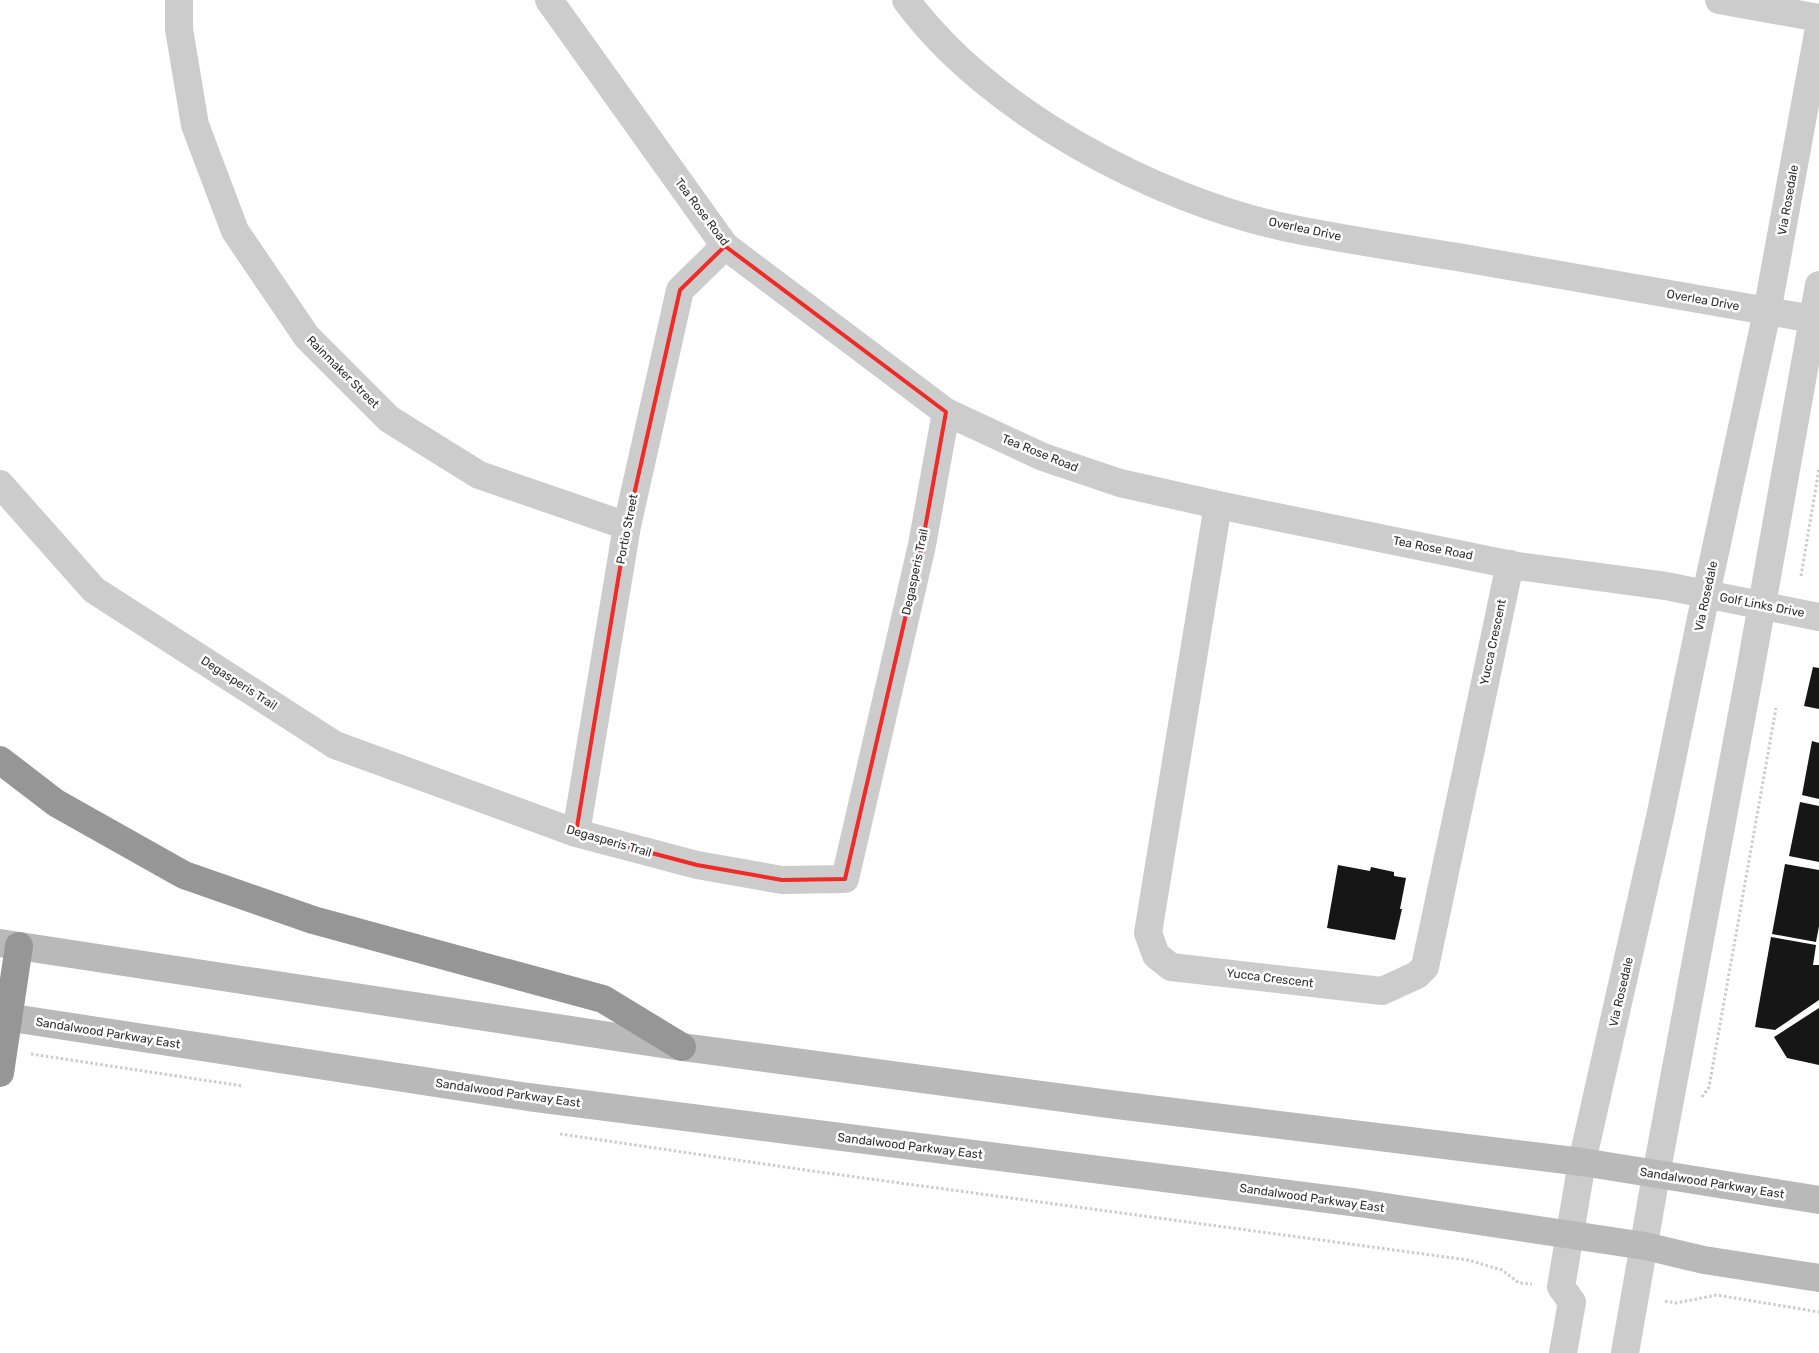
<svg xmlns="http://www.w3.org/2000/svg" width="1819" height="1353" font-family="Rubik,sans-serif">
  <rect width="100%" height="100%" fill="#fff"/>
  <!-- building -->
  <path fill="#161616" d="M1813 667 1819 668V709L1804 706Z
    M1812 741 1819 743V799L1802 795Z
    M1800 802 1819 806V862L1789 856Z
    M1785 864 1819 870V926L1816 942 1772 934Z
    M1338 865 1370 871 1371 867 1394 872V876L1406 878 1400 909H1402L1395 940 1327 928Z
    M1771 937 1816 945 1813 965H1819V1000L1775 1030 1755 1027Z
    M1819 1008V1065L1787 1058 1774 1037Z"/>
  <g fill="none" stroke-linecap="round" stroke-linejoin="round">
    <!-- path -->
    <path stroke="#ccc" stroke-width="3" stroke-dasharray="2.5 2.5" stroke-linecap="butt" d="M1801 576 1819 469
      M31 1054 243 1086
      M1702 1097 1709 1087 1776 708
      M560 1134 812 1171 1468 1260 1502 1270 1519 1283 1532 1284
      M1665 1301 1676 1303 1717 1295 1819 1312"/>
    <!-- minor -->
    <path stroke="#ccc" stroke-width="28" d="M179 0V29L195 125 235 231 307 337 389 419 479 475 627 526
      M549 0 725 246 946 412 1043 457 1120 483 1218 505 1517 566 1666 586 1819 617
      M906 0C987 111 1155 200 1288 228 1352 241 1416 250 1480 261 1593 281 1706 300 1819 320
      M1719 0 1819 18
      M0 484 94 590 335 745 576 833 697 865 782 880 845 879 922 545 946 412
      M1218 505 1148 933 1156 955 1171 967 1382 991 1417 975 1425 967 1510 564
      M576 833 627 526 680 290 725 246
      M1582 1162 1660 817 1706 594 1767 312 1819 28
      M1656 1175 1751 666 1819 285"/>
    <!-- tertiary -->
    <path stroke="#ccc" stroke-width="28" d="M1563 1353 1572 1302 1561 1287 1582 1162
      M1625 1353 1656 1175"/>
    <!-- secondary -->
    <path stroke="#b9b9b9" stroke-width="28" d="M0 943 682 1047 1109 1104 1582 1162 1819 1200
      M0 1016 528 1097 1359 1203 1645 1246 1704 1260 1819 1278"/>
    <!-- motorway -->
    <path stroke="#969696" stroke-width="28" d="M0 760 56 803 184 875 313 920 603 999 682 1047
      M0 1073 19 946"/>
  </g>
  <!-- marked area -->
  <path fill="none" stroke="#ef2a27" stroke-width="4" stroke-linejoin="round" d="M725 246 946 412 922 545 845 879 782 880 697 865 576 833 627 526 680 290Z"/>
  <g text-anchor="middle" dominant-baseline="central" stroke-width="5" stroke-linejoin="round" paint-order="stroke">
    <!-- street labels -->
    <g font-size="12" fill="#2f2f2f" stroke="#fff">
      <text transform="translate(1788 200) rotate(-80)">Via Rosedale</text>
      <text transform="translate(702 212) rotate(53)">Tea Rose Road</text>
      <text transform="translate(1305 229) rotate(12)">Overlea Drive</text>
      <text transform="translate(1703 300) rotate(10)">Overlea Drive</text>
      <text transform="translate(343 372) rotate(45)">Rainmaker Street</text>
      <text transform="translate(1040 453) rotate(22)">Tea Rose Road</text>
      <text transform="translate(627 529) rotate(-79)">Portio Street</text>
      <text transform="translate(1433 548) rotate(11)">Tea Rose Road</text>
      <text transform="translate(915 572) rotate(-78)">Degasperis Trail</text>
      <text transform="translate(1706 596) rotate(-78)">Via Rosedale</text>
      <text transform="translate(1762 605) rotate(11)">Golf Links Drive</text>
      <text transform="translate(1493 642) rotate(-78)">Yucca Crescent</text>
      <text transform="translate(239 683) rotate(33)">Degasperis Trail</text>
      <text transform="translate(609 841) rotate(16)">Degasperis Trail</text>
      <text transform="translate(1270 978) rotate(7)">Yucca Crescent</text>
      <text transform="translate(1621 992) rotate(-77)">Via Rosedale</text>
      <text transform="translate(108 1033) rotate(9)">Sandalwood Parkway East</text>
      <text transform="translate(508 1093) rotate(8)">Sandalwood Parkway East</text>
      <text transform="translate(910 1146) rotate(7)">Sandalwood Parkway East</text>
      <text transform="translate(1712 1183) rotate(9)">Sandalwood Parkway East</text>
      <text transform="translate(1312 1198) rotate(8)">Sandalwood Parkway East</text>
    </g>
  </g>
</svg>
